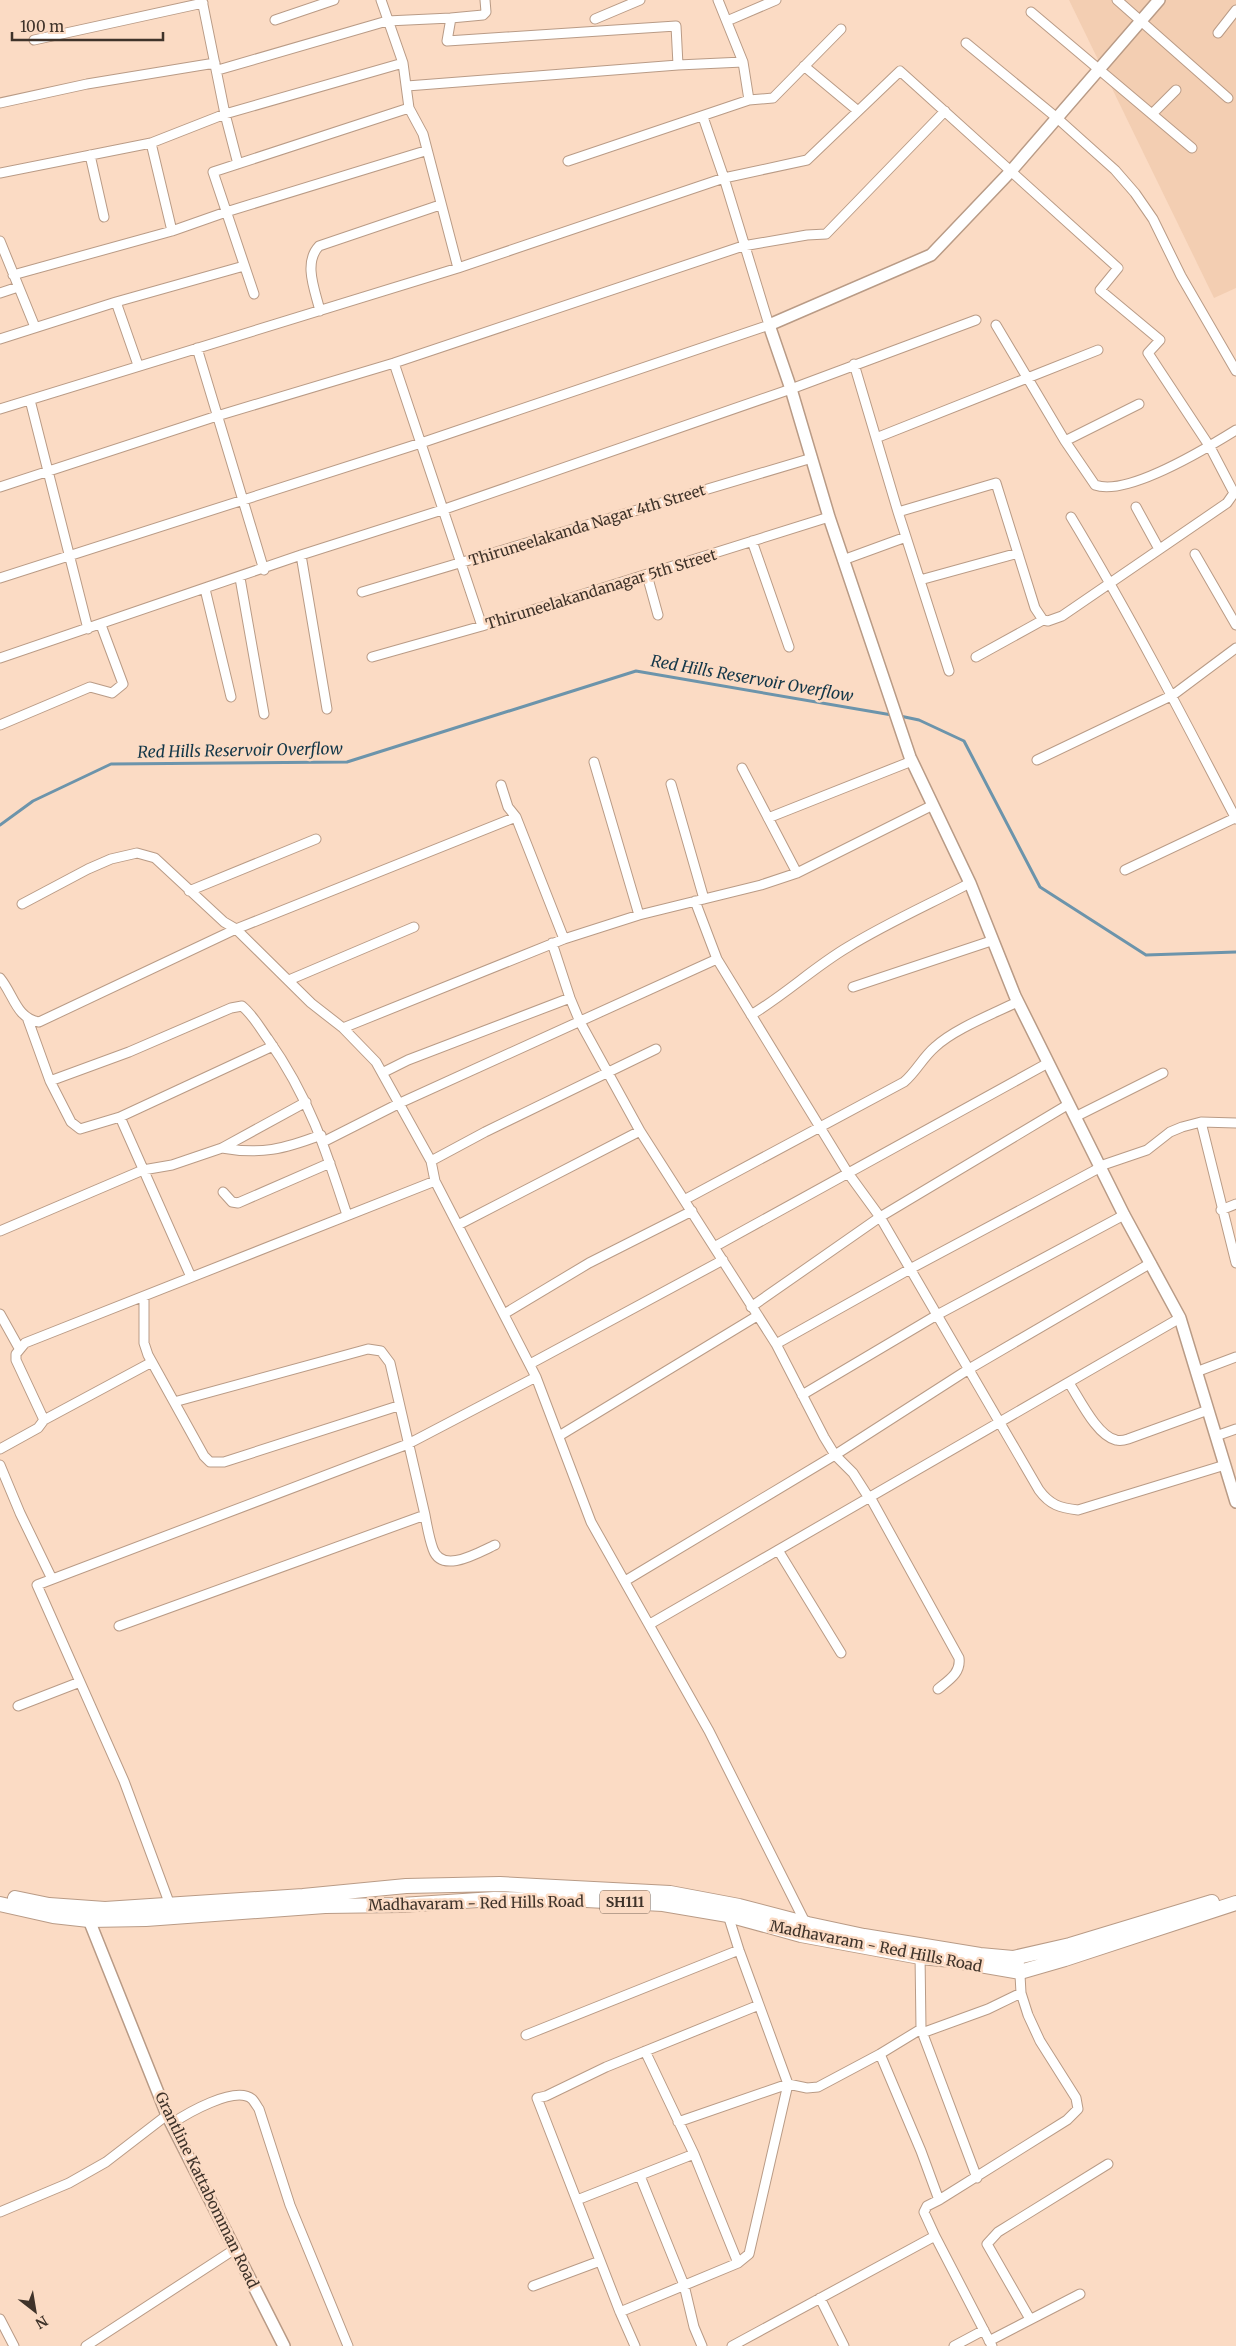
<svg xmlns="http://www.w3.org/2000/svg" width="1236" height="2346" font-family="Merriweather,serif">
  <rect width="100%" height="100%" fill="#fbdbc4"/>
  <!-- built -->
  <path fill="#f3ceb2" d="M1069 0H1236V288L1214 298Z"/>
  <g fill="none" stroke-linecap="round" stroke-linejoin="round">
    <!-- stream -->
    <path stroke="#6c94ab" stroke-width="3" d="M900 716 919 720 964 741 1040 887 1146 955 1236 952
      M0 825 33 801 111 764 347 762 636 671 892 715"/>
    <defs>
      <path id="minor" d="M202 0 225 114 238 164
        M381 0 403 63 409 108 423 134 458 268
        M718 0 743 62 749 100
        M1117 0 1228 98
        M1031 12 1192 148
        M451 18 483 15 486 12 485 0
        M595 19 640 0
        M275 20 334 0
        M727 21 776 0
        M1218 33 1236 10
        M34 40 203 3
        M966 43 1057 118 1115 170 1135 193 1153 219 1181 276 1236 371
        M804 66 858 111
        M218 70 387 21 451 18 447 41 676 26 678 65
        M407 86 678 65 743 62
        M0 103 87 84 215 63
        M1152 114 1176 90
        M703 117 724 178 807 160 900 71 1118 268 1100 290 1160 340 1148 353 1210 447 1234 493 1227 503 1062 616 1048 621 1043 620 1035 608 996 483 898 512
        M151 143 172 231
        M90 155 104 217
        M568 161 749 100 773 98 841 29
        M0 173 151 143 225 114 403 63
        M0 241 35 327
        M13 275 172 231 226 212 425 151
        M0 293 18 287
        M254 294 213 172 409 108
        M116 302 138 365
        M320 311C315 290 303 263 319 246L440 205
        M996 325 1065 441 1095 485C1127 497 1207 448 1236 430
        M0 339 116 302 244 266
        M197 348 264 570
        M394 363 482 626
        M854 364 898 512 949 671
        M30 400 88 629
        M0 409 458 268 724 178 769 325 421 443 0 578
        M876 438 1098 350
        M1065 441 1139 404
        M0 487 217 416 394 363 743 246 807 235 826 234 945 111
        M1136 507 1159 549
        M1071 517C1130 615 1183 717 1236 819
        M752 541 789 647
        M1195 554 1236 625
        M301 555 327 709
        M843 560 906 537
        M647 575 658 615
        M240 578 264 714
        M920 580 1018 553
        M205 589 231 697
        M362 592 812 458
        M372 657 482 626 829 517
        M976 657 1043 620
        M0 658 301 555 442 510 791 389 976 320
        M0 725 90 687 112 693 123 684 101 625
        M1037 760 1173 695 1236 648
        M594 762 639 915
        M742 768 797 873
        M671 784 704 899
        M501 785 508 807 516 817 564 939
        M768 818 912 761
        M1125 870 1235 818
        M189 891 316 839
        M695 901 717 959 848 1173 880 1217 1039 1490C1050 1505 1060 1508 1078 1510L1225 1465
        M22 904 88 869 111 859 137 853 155 858 224 922 236 929 311 1003 343 1028
        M552 943 570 998 580 1022 640 1131 776 1344 824 1437 835 1455 853 1473 869 1498
        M0 978C14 995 16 1018 39 1022L236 929 516 817
        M289 980 414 927
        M853 987 991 941
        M751 1015C785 995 814 967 848 947 887 923 930 904 970 883
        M28 1020 50 1081 129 1052 231 1008 242 1006C253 1015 260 1028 268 1039 309 1097 326 1150 347 1215
        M382 1073 408 1060 570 998
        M50 1081 71 1122 80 1129 120 1117 273 1046
        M120 1117 191 1277
        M1075 1117 1163 1073
        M1201 1122 1236 1263
        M323 1142 400 1103 717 959
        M222 1148C261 1155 284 1149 321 1135
        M431 1161 485 1132 656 1049
        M1100 1166 1147 1150 1170 1132 1182 1127 1201 1122 1236 1123
        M223 1192 232 1202 238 1203 330 1163
        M684 1200 904 1082C916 1072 923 1057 935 1047 954 1029 993 1014 1017 1002
        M1221 1210 1236 1204
        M458 1225 640 1131
        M0 1231 143 1170 172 1165 222 1148 306 1102
        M714 1247 1048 1063
        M144 1296V1343L148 1355 204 1456 210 1462H224L398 1406
        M751 1307 880 1217 1069 1104
        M0 1314 19 1348
        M504 1314 589 1263 692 1211
        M776 1344 910 1269 1101 1167
        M530 1364 723 1260
        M1196 1372 1236 1357
        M1069 1383C1079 1398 1097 1436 1116 1440 1120 1441 1125 1440 1128 1439L1208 1410
        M802 1395 937 1315 1124 1215
        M44 1420 152 1362
        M559 1436 757 1316
        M1216 1436 1236 1429
        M0 1449 38 1428 44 1420 16 1360V1354L25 1343 435 1181
        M0 1465 20 1513 52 1579
        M870 1497 959 1658C961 1673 949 1680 938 1689
        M425 1515C427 1526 429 1538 433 1549 442 1575 479 1552 495 1545
        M778 1550 841 1653
        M625 1581 835 1455 969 1369 1151 1263
        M650 1624 1180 1318
        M119 1626 425 1515 390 1363 381 1351 368 1349 174 1402
        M18 1706 80 1682
        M170 1905 124 1781 37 1585 408 1444 536 1377
        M807 1926 709 1731 591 1522 536 1377 435 1181 431 1161 376 1062 343 1028 564 939 639 915 761 885 797 873 933 805
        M921 2029 977 2178
        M922 2033 988 2009 1021 1993
        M526 2035 739 1950
        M645 2051 694 2154 738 2263
        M678 2122 788 2084 807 2088 818 2087 880 2054
        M171 2124C186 2114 235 2085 252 2099 254 2101 257 2106 259 2109L290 2205 348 2346
        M640 2176 684 2285 694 2327 702 2346
        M577 2200 694 2154
        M939 2200 1067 2120 1078 2109 1076 2098 1040 2041 1028 2015 1021 1993 1019 1957
        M0 2212 69 2183 106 2162 167 2115
        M935 2236 992 2346
        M533 2286 600 2261
        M820 2298 844 2346
        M620 2312 537 2098 546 2096 606 2067 759 2005
        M0 2319 14 2346
        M1030 2319 987 2244 998 2232 1108 2164
        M989 2341 1080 2294
        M86 2346 235 2249
        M635 2346 620 2312 738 2263 749 2254 788 2084 739 1950 728 1915
        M732 2346 935 2236 924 2212 927 2206 939 2200 921 2151 880 2054 921 2029 920 1954
        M954 2346 984 2330"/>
      <path id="tertiary" d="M1159 0 1011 171 931 255 769 325 791 389 829 517 910 757 970 883 1015 996 1124 1215 1180 1318 1236 1502
        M89 1920 167 2115 284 2346"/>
      <path id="primary" d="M15 1898 49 1905 105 1909 303 1896 406 1886 500 1884 670 1893 739 1906 808 1924 864 1936 980 1955 1013 1958 1070 1945 1212 1902
        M0 1904 53 1916 89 1920 146 1919 325 1906 401 1905 494 1899 586 1900 663 1904 728 1915 801 1935 920 1957 951 1960 1020 1972 1065 1959 1236 1903"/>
    </defs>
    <!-- minor casing -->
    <use href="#minor" stroke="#b99b86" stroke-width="11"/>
    <!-- tertiary casing -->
    <use href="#tertiary" stroke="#b99b86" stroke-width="14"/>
    <!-- primary casing -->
    <use href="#primary" stroke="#b99b86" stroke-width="16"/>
    <!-- minor -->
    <use href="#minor" stroke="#fff" stroke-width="9"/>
    <!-- tertiary -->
    <use href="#tertiary" stroke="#fff" stroke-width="11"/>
    <!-- primary -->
    <use href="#primary" stroke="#fff" stroke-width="14"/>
  </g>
  <g text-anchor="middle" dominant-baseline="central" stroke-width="5" stroke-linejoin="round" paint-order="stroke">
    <!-- shield labels -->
    <rect fill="#fbdbc4" stroke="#776558" stroke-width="1" x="600" y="1890.5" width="50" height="23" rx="4"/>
    <g font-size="14" font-weight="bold" fill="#3f332a">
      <text x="625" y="1902">SH111</text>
    </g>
    <!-- street labels -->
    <g font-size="15" fill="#3f332a" stroke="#fbdbc4">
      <text transform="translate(587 525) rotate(-17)">Thiruneelakanda Nagar 4th Street</text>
      <text transform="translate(601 589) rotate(-17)">Thiruneelakandanagar 5th Street</text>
      <text transform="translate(476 1903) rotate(-1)">Madhavaram - Red Hills Road</text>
      <text transform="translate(876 1946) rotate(11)">Madhavaram - Red Hills Road</text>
      <text transform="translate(207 2190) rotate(64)">Grantline Kattabomman Road</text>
    </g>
    <!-- water labels -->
    <g font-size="16" font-style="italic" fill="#123648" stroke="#fbdbc4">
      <text transform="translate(752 678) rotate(10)">Red Hills Reservoir Overflow</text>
      <text transform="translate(240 750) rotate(-1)">Red Hills Reservoir Overflow</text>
    </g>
  </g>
  <!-- north arrow -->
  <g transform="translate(35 2311) rotate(149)" stroke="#fbdbc4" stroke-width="4" paint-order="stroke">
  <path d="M0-4L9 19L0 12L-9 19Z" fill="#3f332a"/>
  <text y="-8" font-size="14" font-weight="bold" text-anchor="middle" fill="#3f332a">N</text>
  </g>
  <!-- scale -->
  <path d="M12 32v8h151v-8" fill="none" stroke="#3f332a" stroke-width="2.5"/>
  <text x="20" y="32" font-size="15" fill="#3f332a" stroke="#fbdbc4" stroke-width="4" paint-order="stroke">100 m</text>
</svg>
